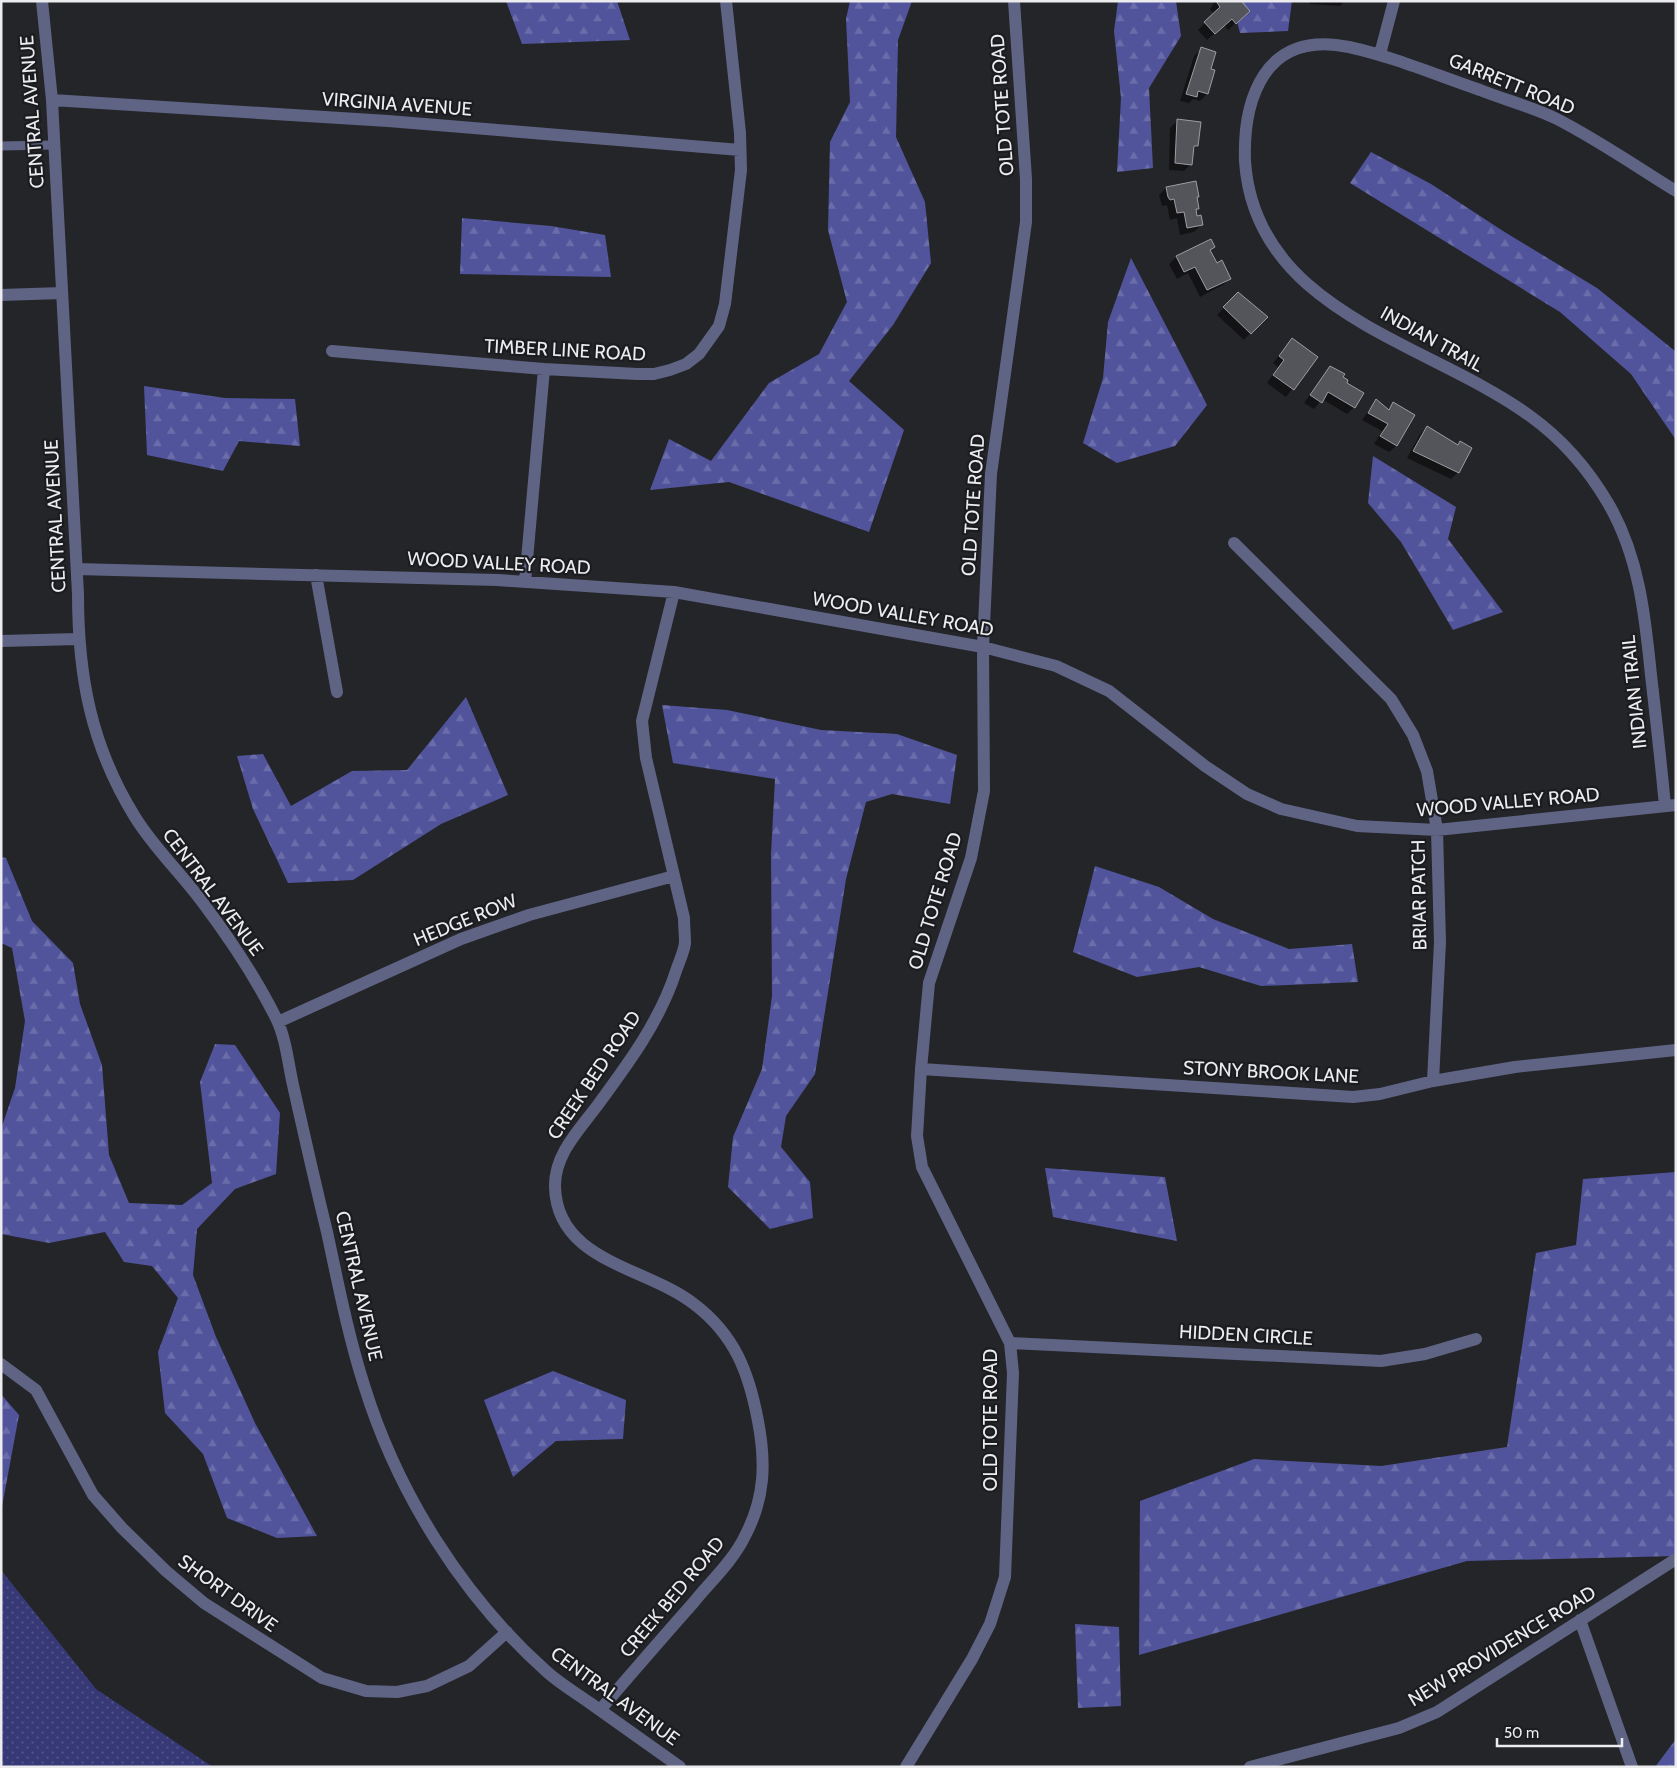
<svg xmlns="http://www.w3.org/2000/svg" width="1677" height="1768" font-family="Cabin,sans-serif">
  <defs>
    <pattern id="forest-firs" width="22" height="20" patternUnits="userSpaceOnUse" patternTransform="scale(1.25)"><rect width="22" height="20" fill="#51549b"/><path d="M5 1l3.5 6h-7zM16 11l3.5 6h-7z" fill="#6a6da9"/></pattern>
    <pattern id="park-dots" width="8" height="8" patternUnits="userSpaceOnUse" patternTransform="scale(1.25)"><rect width="8" height="8" fill="#373876"/><path d="M2 2h.1M6 6h.1" fill="none" stroke="#54558a" stroke-width="1.8" stroke-linecap="round"/></pattern>
  </defs>
  <rect width="100%" height="100%" fill="#242529"/>
  <!-- forest -->
  <path fill="url(#forest-firs)" d="M506 1H617L630 40 522 44Z
    M850 1H912L898 40 896 137 925 202 931 263 893 325 849 381 904 430 869 532 729 482 650 490 669 439 711 461 769 383 819 354 847 302 828 230 830 142 850 102 846 19Z
    M1118 1H1176L1181 36 1149 88 1153 168 1117 172 1121 98 1114 31Z
    M1232 1H1292L1288 31 1240 33Z
    M1371 152 1431 184 1503 231 1597 288 1675 351 1676 440 1631 374 1560 312 1350 183Z
    M462 218 551 226 605 235 611 277 460 274Z
    M1131 258 1207 405 1175 446 1117 463 1083 443 1103 378 1108 322Z
    M144 386 225 398 295 399 300 446 239 441 223 471 147 455Z
    M1373 456 1456 507 1448 539 1503 612 1453 630 1401 542 1368 503Z
    M466 697 508 795 441 824 353 880 288 883 253 809 237 756 263 754 291 806 352 771 407 770Z
    M662 705 727 710 821 730 897 734 957 755 950 804 892 794 866 802 846 879 815 1074 786 1116 781 1147 810 1182 813 1218 770 1229 728 1187 733 1137 762 1069 772 996 771 854 775 779 673 763Z
    M1 857 6 858 32 921 73 963 80 1004 102 1065 109 1155 129 1203 182 1205 212 1183 200 1082 215 1044 235 1045 280 1113 276 1174 235 1189 197 1229 193 1275 216 1337 255 1423 317 1536 277 1538 227 1518 203 1454 165 1413 158 1352 178 1298 152 1266 124 1262 105 1232 49 1243 1 1234V1129L15 1088 25 1021 12 948 1 943Z
    M1095 866 1159 887 1213 919 1289 949 1352 944 1358 982 1261 986 1199 967 1137 977 1073 952Z
    M1045 1168 1165 1177 1177 1241 1053 1217Z
    M1676 1172V1556L1467 1561 1139 1655 1140 1501 1254 1459 1381 1466 1507 1447 1536 1253 1576 1245 1583 1179Z
    M553 1371 626 1400 623 1439 556 1441 513 1477 484 1400Z
    M1 1394 19 1415 1 1512Z
    M1075 1624 1119 1627 1121 1706 1078 1708Z
    M1676 1739V1767H1655Z"/>
  <!-- park -->
  <path fill="url(#park-dots)" d="M1 1570 96 1689 213 1767H1Z"/>
  <!-- shadow -->
  <path fill="#0007" d="M1215 1H1239L1241 18 1228 30 1224 25 1207 40 1198 30 1214 14 1210 9Z
    M1310 1H1345L1340 6 1310 4Z
    M1201 49 1209 69 1214 71 1207 94 1200 101 1193 99 1189 103 1180 101 1194 56Z
    M1177 121 1197 146 1192 151 1191 164 1184 171 1169 170 1170 128Z
    M1195 182 1198 197 1196 199 1198 208 1195 211 1201 225 1194 232 1180 235 1177 218 1170 220 1167 205 1162 206 1159 195 1166 188Z
    M1210 240 1213 247 1209 251 1216 265 1230 278 1223 285 1200 297 1188 273 1177 279 1169 264 1176 257Z
    M1238 293 1266 317 1244 340 1217 315Z
    M1292 339 1316 357 1286 397 1267 383 1278 367 1273 363Z
    M1330 367 1345 383 1354 407 1347 414 1322 399 1314 409 1304 403Z
    M1376 401 1387 410 1393 404 1414 416 1396 446 1389 452 1374 444 1382 431 1362 420Z
    M1427 427 1457 445 1460 442 1458 472 1451 479 1407 458 1420 434Z"/>
  <!-- building -->
  <path fill="#54555a" stroke="#9c9da2" d="M1241 1 1250 11 1236 24 1232 19 1215 34 1204 22 1220 7 1216 1Z
    M1201 47 1216 52 1211 69 1215 70 1208 94 1198 91 1197 97 1186 94Z
    M1177 119 1201 122 1198 146H1194L1192 165 1175 163Z
    M1196 181 1199 197H1197L1199 209H1196L1197 216 1201 215 1203 225 1187 228 1184 212 1177 213 1174 199 1170 200 1168 197 1166 187Z
    M1211 239 1215 247 1210 250 1217 263 1222 260 1231 279 1207 290 1195 267 1184 272 1176 256Z
    M1238 292 1268 317 1251 334 1223 307Z
    M1292 338 1318 357 1294 390 1273 375 1284 360 1279 356Z
    M1330 366 1345 374 1343 377 1348 380 1347 383 1364 393 1355 408 1328 392 1322 403 1310 395Z
    M1376 399 1389 410 1393 402 1415 415 1397 446 1380 436 1388 424 1368 413Z
    M1427 426 1458 445 1460 441 1472 448 1459 473 1413 451Z"/>
  <g fill="none" stroke-linecap="round" stroke-linejoin="round">
    <!-- lane -->
    <path stroke="#606484" stroke-width="9" d="M1 146 54 145"/>
    <!-- street -->
    <path stroke="#606484" stroke-width="12" d="M42 1 52 100 78 594C78 676 91 746 135 817 154 848 181 873 203 903 230 939 256 978 276 1018 286 1038 288 1063 293 1085 304 1134 315 1183 327 1232 338 1283 348 1335 364 1385 397 1492 462 1596 546 1671 559 1683 576 1693 590 1703 620 1724 650 1746 680 1767
      M1380 54 1394 1
      M52 100 388 121 740 150
      M1 295 62 293
      M332 351 544 369 637 374H654L670 370 686 364 699 354 719 326 725 304 741 170 740 133 726 1
      M1234 543 1391 699 1413 735 1427 771 1437 830 1440 942 1433 1081
      M77 569 497 580 674 592 983 647 1056 666 1109 691 1205 766 1247 794 1281 809 1357 826 1437 830 1676 805
      M316 575 337 692
      M525 582 544 369
      M1 641 78 639
      M1665 806C1661 762 1656 719 1651 675 1645 615 1639 556 1608 503 1588 469 1562 439 1530 416 1429 342 1255 313 1245 161 1244 132 1247 101 1264 75 1284 45 1315 40 1349 47 1394 57 1436 75 1480 90 1505 100 1533 107 1557 119 1598 140 1637 167 1676 191
      M278 1022 461 939 529 915 674 876
      M921 1069 1353 1097 1380 1094 1433 1081 1515 1067 1676 1050
      M1010 1343 1381 1361 1425 1354 1476 1339
      M1 1364 36 1390 93 1495 122 1528 166 1571 204 1603 322 1678 366 1691 397 1692 427 1686 469 1666 507 1632
      M1580 1620 1632 1767
      M600 1710C631 1674 662 1638 694 1602 711 1581 733 1561 745 1536 765 1498 766 1463 758 1421 749 1373 735 1335 694 1304 647 1267 557 1262 555 1187 554 1155 579 1130 597 1106 628 1064 660 1021 676 971 679 962 684 952 685 943 685 935 684 926 684 918L646 758 642 721 674 592
      M906 1767 972 1659 990 1624 1005 1577 1013 1373 1010 1343 922 1167 917 1136 921 1069 929 983 971 858 984 791 983 647 991 474 1026 222V179L1014 1
      M1250 1767 1399 1728 1437 1712 1676 1559"/>
  </g>
  <g text-anchor="middle" dominant-baseline="central" stroke-width="4.5" stroke-linejoin="round" paint-order="stroke">
    <!-- street labels -->
    <g font-size="19" fill="#ececef" stroke="#1b1c20">
      <text transform="translate(1512 84) rotate(22)">GARRETT ROAD</text>
      <text transform="translate(397 104) rotate(4)">VIRGINIA AVENUE</text>
      <text transform="translate(1002 105) rotate(-94)">OLD TOTE ROAD</text>
      <text transform="translate(32 112) rotate(-94)">CENTRAL AVENUE</text>
      <text transform="translate(1432 339) rotate(29)">INDIAN TRAIL</text>
      <text transform="translate(565 350) rotate(3)">TIMBER LINE ROAD</text>
      <text transform="translate(973 505) rotate(-86)">OLD TOTE ROAD</text>
      <text transform="translate(55 516) rotate(-93)">CENTRAL AVENUE</text>
      <text transform="translate(499 563) rotate(3)">WOOD VALLEY ROAD</text>
      <text transform="translate(903 614) rotate(10)">WOOD VALLEY ROAD</text>
      <text transform="translate(1634 692) rotate(-96)">INDIAN TRAIL</text>
      <text transform="translate(1508 802) rotate(-5)">WOOD VALLEY ROAD</text>
      <text transform="translate(213 892) rotate(53)">CENTRAL AVENUE</text>
      <text transform="translate(1419 895) rotate(-91)">BRIAR PATCH</text>
      <text transform="translate(935 901) rotate(-73)">OLD TOTE ROAD</text>
      <text transform="translate(465 920) rotate(-22)">HEDGE ROW</text>
      <text transform="translate(1271 1072) rotate(3)">STONY BROOK LANE</text>
      <text transform="translate(594 1075) rotate(-56)">CREEK BED ROAD</text>
      <text transform="translate(359 1286) rotate(77)">CENTRAL AVENUE</text>
      <text transform="translate(1246 1335) rotate(3)">HIDDEN CIRCLE</text>
      <text transform="translate(990 1420) rotate(-90)">OLD TOTE ROAD</text>
      <text transform="translate(228 1593) rotate(36)">SHORT DRIVE</text>
      <text transform="translate(672 1597) rotate(-50)">CREEK BED ROAD</text>
      <text transform="translate(1502 1646) rotate(-31)">NEW PROVIDENCE ROAD</text>
      <text transform="translate(615 1696) rotate(36)">CENTRAL AVENUE</text>
    </g>
  </g>
  <!-- border -->
  <rect width="1677" height="1768" fill="none" stroke="#ececef" stroke-width="5"/>
  <!-- scale -->
  <path d="M1497 1738v8h125v-8" fill="none" stroke="#ececef" stroke-width="2.5"/>
  <text x="1504" y="1738" font-size="15" fill="#ececef" stroke="#1b1c20" stroke-width="4" paint-order="stroke">50 m</text>
</svg>
